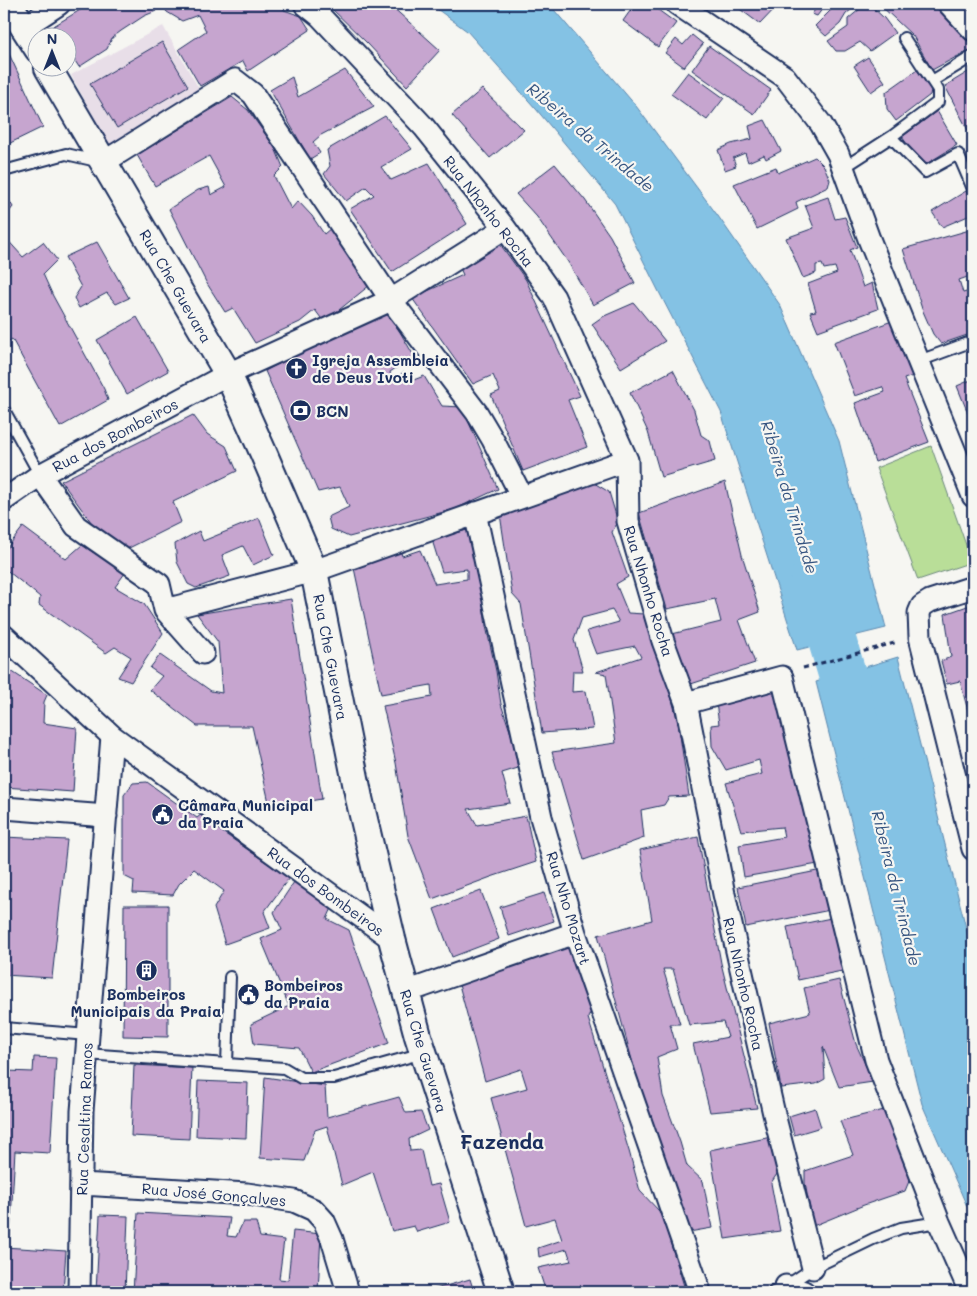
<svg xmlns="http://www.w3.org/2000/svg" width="977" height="1296" font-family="Mali,sans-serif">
  <rect width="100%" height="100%" fill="#f6f6f2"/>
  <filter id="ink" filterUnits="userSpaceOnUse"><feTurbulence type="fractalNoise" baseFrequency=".02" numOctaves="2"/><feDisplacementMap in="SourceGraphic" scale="10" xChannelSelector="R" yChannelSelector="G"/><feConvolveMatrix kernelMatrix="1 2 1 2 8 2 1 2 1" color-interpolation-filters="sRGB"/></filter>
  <g filter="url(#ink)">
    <!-- built -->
    <path fill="#e8dee8" d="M163 26 201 92 110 147 71 75Z"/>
    <!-- green -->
    <path fill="#b9de98" stroke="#6a867b" d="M931 446 972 562 918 580 876 468Z"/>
    <!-- water -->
    <path fill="#84c2e4" stroke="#5a87ae" d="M430 4H549L636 106 718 216 780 305 839 441 886 628 797 650 721 412 659 292 615 204 536 109 467 31Z
      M898 657 973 956V1220L922 1104 816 682Z"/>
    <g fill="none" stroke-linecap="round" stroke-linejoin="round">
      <!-- river -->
      <path stroke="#84c2e4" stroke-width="48" d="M814 579 845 684 858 736"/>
    </g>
    <!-- building -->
    <path fill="#c6a5cf" stroke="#1b2f5e" d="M90 4H151L156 11 144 16 121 31 112 38 107 49 79 67 68 50V38H59L52 27Z
      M161 4H280L284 10 301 16 310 30 248 71 243 61 200 86 179 49 206 31 198 15 182 21 167 12Z
      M327 4H389L440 50 407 86 368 44Z
      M635 4H650L676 23 658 47 623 21Z
      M733 4H779L760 24Z
      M819 4H826L817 16 812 14Z
      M828 4H858L846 14 840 24 826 36 815 26 832 9Z
      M866 4H869L884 18 895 33 870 51 860 42 845 51H836L828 41 848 27V19Z
      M879 4H935L940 9H946L973 41V48L932 70 913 36Z
      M692 35 703 44 684 67 665 53 676 39 683 45Z
      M162 42 188 86 117 128 90 84Z
      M4 43 43 127 4 146Z
      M709 46 771 90 754 114 692 70Z
      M868 57 885 82 871 92 854 66Z
      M973 69V140L945 86Z
      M345 70 374 107 321 135 313 142 320 153 310 159 270 90 292 77 298 97Z
      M917 70 931 90 930 95 896 121 887 109 886 92Z
      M688 72 724 98 707 120 671 94Z
      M482 89 524 130 490 158 452 115Z
      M232 97 248 110 275 148 283 167 274 176 291 209 298 201 312 216 324 234 332 227 370 285 324 322 315 310 300 322 255 343 233 308 225 312 206 282 169 209 198 190 209 187 211 195 226 187 209 156 155 186 137 155Z
      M937 111 957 145 923 166 902 137Z
      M385 116 412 149 381 167 391 180 429 163 467 224 392 272 350 209 374 195 366 187 346 201 324 174 330 166 327 150Z
      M765 120 781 151 766 159 764 155 748 162 745 153 733 158 736 166 725 170 718 150 731 144 752 139 749 126Z
      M815 157 824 166 830 180 828 187 796 202 798 209 757 229 734 184 776 167 778 173Z
      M555 164 585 200 610 236 635 283 593 305 568 262 537 217 516 194Z
      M966 191 973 210V214L942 227 932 212Z
      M4 192 13 207 4 218Z
      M828 197 835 219 845 217 857 247 850 250 863 287 872 283 878 309 818 331 810 312 816 311 808 284 837 273 835 267 824 269 822 264 816 265V273L803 278 786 238 814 228 805 205Z
      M973 229V275L959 280 963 293 973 290V333L941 344 933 334 922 309 903 249Z
      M4 236 23 257 43 242 57 260 43 274 53 296 104 389 108 400 60 427 12 339 4 344Z
      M97 242 129 298 116 304 107 293 79 308 74 298 81 287 65 257Z
      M500 244 526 280 580 396 568 400 587 447 523 471 491 395 500 391 493 375 473 384 412 298 463 275 460 268Z
      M634 303 665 341 621 368 592 324 602 317Z
      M386 308 414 356 390 372 392 380 404 372 411 381 424 376 442 406 462 407 498 489 455 509 349 537 331 529 328 517 349 507 340 487 318 492 265 371Z
      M137 317 168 371 127 394 97 340Z
      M892 321 913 376 904 379 929 442 875 462 855 403 885 392 882 387 855 396 834 342Z
      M673 370 694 410 701 435 710 441 715 461 661 477 648 432 630 393Z
      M973 379V423H972L957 386Z
      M193 415 207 434 226 446 237 471 173 502 181 522 127 549 97 530 61 481Z
      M725 482 742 555 760 612 739 620 755 663 691 684 672 634 721 622 715 599 667 609 639 513Z
      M594 483 609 492 618 522 612 532 628 577 616 584 628 613 644 614 668 685 678 722 689 796 669 797 664 805 641 810 644 838 584 860 552 752 616 743 606 674 596 672 641 657 635 646 596 654 587 631 619 622 612 610 582 618 574 640 583 671H573L572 692 586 691 593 729 542 733 521 604 512 594 500 514Z
      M259 518 274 555 253 565 243 546 222 555 230 576 196 588 188 584 177 562 175 544 199 531 203 541Z
      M23 527 66 559 82 545 125 573 115 587 144 604 163 633 131 682 118 677 131 657 115 647 106 653 39 605 40 597 4 568V552Z
      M467 530 477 563 486 626 496 671 501 704 512 737 518 768 502 773 510 803 468 809 477 825 526 816 536 862 491 877 432 899 408 836 396 763 383 706 432 697 431 685 381 694 354 568 400 549 402 556 420 550 435 584 467 579V569L442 572 432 540Z
      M291 599 322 799 270 807 252 726H197L150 690 162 676 150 668 160 655 211 691 222 693 218 642 197 614Z
      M973 604V726L969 715 960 681 947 684 941 661 951 657 945 614Z
      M8 669 47 695 44 702 43 723 77 728 73 792 4 787V682H5Z
      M775 689 818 864 744 877 739 845 784 837 782 827 741 831 726 783 762 774 759 760 726 770 712 746 711 725 719 724 716 703Z
      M147 782 197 818 203 813 215 819V827L289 878 264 912 270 928 225 944 214 908 224 891 194 869 179 884 173 895 133 893 134 881 124 876V795L133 783Z
      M4 837 67 840 52 978 4 975Z
      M698 837 721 963 757 1108 710 1112 693 1044 728 1037 723 1022 689 1025 673 969H663L680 1024H670L677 1049 657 1057 663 1096 680 1142 687 1166 703 1181 712 1228 689 1232 644 1104 598 935 652 920 640 850Z
      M822 870 830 910 746 927 738 887Z
      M294 882 333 906 327 919 349 930 389 1043 311 1072 299 1048 254 1044 251 1024 289 1006 261 939 282 930 274 912Z
      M481 891 499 939 452 957 434 909Z
      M544 893 554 921 509 936 500 907Z
      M124 905H168V1037L123 1036Z
      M831 918 842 971 798 980 787 927Z
      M569 941 592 1009 588 1018 629 1151 640 1191 661 1213 686 1292H546L538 1268 571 1261 567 1249 539 1257 538 1248 562 1240 555 1218 526 1226 491 1098 527 1088 521 1069 485 1081 458 981Z
      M839 980 856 1044 873 1082 839 1087 823 1047 825 1079 816 1084 781 1088 769 1023 810 1013 804 988Z
      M4 1042H9L7 1071 33 1072 34 1057 56 1058 50 1153 15 1151 10 1236H4Z
      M134 1065 192 1068 189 1139 131 1136Z
      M265 1077 325 1086 327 1117 399 1097 406 1113 421 1112 428 1130 409 1139 410 1151 421 1150 429 1186 439 1184 450 1222 417 1232 414 1226 392 1231 373 1172 342 1185 327 1126 315 1130 304 1161 260 1158Z
      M198 1081 248 1083 246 1138 196 1136Z
      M815 1108 821 1127 794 1135 789 1116Z
      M884 1110 912 1174 905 1191 864 1205 813 1226 805 1183V1171L853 1155 840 1121Z
      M771 1137 779 1171 771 1183 780 1231 725 1239 710 1150Z
      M138 1213 230 1218 227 1236 236 1237 243 1222H256L260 1237 284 1240 279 1279 288 1280 293 1231 321 1234 318 1292H133Z
      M100 1215 128 1216 125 1292H96Z
      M4 1247 66 1251 63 1292H4Z
      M470 1279 474 1292H425Z"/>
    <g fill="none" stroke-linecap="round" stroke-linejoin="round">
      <defs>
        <path id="service" d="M932 81 973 56
          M891 137 938 102V90L904 38
          M843 168 891 137 925 172 958 154 973 189
          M4 171 66 154 97 161
          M919 361 973 341
          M4 410 40 475
          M4 1028 88 1035
          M86 1054 227 1064 230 977
          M227 1064 284 1068 301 1078H334L423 1053
          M773 1292 786 1286 813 1268 873 1239 901 1228 939 1222"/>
        <path id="minor" d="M305 4 320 16 424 127 505 228 554 297 627 460 628 521 663 641 686 703 724 894 774 1114 813 1268
          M677 4 785 77 821 124 838 154 869 239 973 496
          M949 4 973 30
          M24 27 59 4
          M104 162 235 80 253 94 391 300 477 413 493 440 522 497
          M40 475 76 526 159 584 165 610 203 653
          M4 500 40 475 228 374 391 300 505 228
          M475 513 541 817 575 933 700 1292
          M973 587 930 601 922 606 919 613 920 637 973 849
          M165 610 314 571 627 460
          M4 636 112 736 392 939
          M686 703 782 677 876 1060 939 1222 970 1292
          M4 808 106 816
          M406 992 575 933
          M82 1184 247 1194 294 1201 314 1210 324 1221 332 1239 348 1292
          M786 1286 804 1292
          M79 1292 82 1111 112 736"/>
        <path id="tertiary" d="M9 4 38 49
          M48 68 228 374 263 452 314 571 359 798 392 939 418 1036 501 1292"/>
      </defs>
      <!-- service casing -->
      <use href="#service" stroke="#1b2f5e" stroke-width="14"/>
      <!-- minor casing -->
      <use href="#minor" stroke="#1b2f5e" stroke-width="25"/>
      <!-- tertiary casing -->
      <use href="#tertiary" stroke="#1b2f5e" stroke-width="30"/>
      <!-- path -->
      <path stroke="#1b2f5e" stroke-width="3" stroke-dasharray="5 4" stroke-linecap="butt" d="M803 668 898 642"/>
      <!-- service -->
      <use href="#service" stroke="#f6f6f2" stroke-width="10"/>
      <!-- minor -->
      <use href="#minor" stroke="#f6f6f2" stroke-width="21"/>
      <!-- tertiary -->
      <use href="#tertiary" stroke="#f6f6f2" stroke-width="26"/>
    </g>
  </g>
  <!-- icons -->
  <defs>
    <symbol id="church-disc" viewBox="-11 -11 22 22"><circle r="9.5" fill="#1b2f5e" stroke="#f6f6f2"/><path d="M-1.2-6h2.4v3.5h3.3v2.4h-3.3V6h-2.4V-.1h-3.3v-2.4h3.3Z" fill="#fff"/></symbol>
    <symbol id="bank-disc" viewBox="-11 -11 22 22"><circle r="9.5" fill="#1b2f5e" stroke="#f6f6f2"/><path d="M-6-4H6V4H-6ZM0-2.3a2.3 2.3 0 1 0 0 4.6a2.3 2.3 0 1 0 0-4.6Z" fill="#fff"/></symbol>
    <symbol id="civic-disc" viewBox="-11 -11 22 22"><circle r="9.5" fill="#1b2f5e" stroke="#f6f6f2"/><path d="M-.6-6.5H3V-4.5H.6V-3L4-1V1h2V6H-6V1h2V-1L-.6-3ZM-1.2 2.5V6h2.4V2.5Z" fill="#fff"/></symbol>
    <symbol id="building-disc" viewBox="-11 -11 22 22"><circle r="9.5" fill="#1b2f5e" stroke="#f6f6f2"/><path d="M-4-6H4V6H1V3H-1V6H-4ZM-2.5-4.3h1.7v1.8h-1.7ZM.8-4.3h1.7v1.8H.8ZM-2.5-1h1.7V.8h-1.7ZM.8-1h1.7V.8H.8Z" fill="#fff"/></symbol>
  </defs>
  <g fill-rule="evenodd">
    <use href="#church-disc" x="284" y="356" width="25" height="25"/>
    <use href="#bank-disc" x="288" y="398" width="25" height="25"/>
    <use href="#civic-disc" x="150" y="802" width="25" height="25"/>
    <use href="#building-disc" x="134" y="958" width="25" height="25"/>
    <use href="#civic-disc" x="236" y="982" width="25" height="25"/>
  </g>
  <g text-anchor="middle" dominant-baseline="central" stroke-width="4.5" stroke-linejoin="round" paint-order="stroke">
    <!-- street labels -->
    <g font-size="15" fill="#1b2f5e" stroke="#f6f6f2">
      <text transform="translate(489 211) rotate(52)">Rua Nhonho Rocha</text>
      <text transform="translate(176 286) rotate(60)">Rua Che Guevara</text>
      <text transform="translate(115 435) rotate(-28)">Rua dos Bombeiros</text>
      <text transform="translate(649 591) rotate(73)">Rua Nhonho Rocha</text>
      <text transform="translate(331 657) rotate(79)">Rua Che Guevara</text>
      <text transform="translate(326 891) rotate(36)">Rua dos Bombeiros</text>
      <text transform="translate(569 908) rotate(73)">Rua Nho Mozart</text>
      <text transform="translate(744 984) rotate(77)">Rua Nhonho Rocha</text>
      <text transform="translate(424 1051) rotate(73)">Rua Che Guevara</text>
      <text transform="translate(84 1119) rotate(-88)">Rua Cesaltina Ramos</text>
      <text transform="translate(214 1194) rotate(5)">Rua José Gonçalves</text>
    </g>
    <!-- poi labels -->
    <g font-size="15" font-weight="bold" fill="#1b2f5e" stroke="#f6f6f2" text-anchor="start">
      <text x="312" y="360">Igreja Assembleia<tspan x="312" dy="17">de Deus Ivoti</tspan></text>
      <text x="316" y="411">BCN</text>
      <text x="178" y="805">Câmara Municipal<tspan x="178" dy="17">da Praia</tspan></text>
      <text x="264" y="985">Bombeiros<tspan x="264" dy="17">da Praia</tspan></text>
      <text x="146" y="994" text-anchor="middle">Bombeiros<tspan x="146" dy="17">Municipais da Praia</tspan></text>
    </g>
    <!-- water labels -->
    <g font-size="16" font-style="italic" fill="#355480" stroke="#f6f6f2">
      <text transform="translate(591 137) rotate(40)">Ribeira da Trindade</text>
      <text transform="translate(790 497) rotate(73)">Ribeira da Trindade</text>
      <text transform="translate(897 888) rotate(76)">Ribeira da Trindade</text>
    </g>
    <!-- district labels -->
    <g font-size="20" font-weight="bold" fill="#1b2f5e" stroke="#f6f6f2">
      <text x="502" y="1141">Fazenda</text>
    </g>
  </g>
  <!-- margin -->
  <rect width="977" height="1296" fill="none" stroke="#f6f6f2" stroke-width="20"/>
  <rect x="10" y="10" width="957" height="1276" fill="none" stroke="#1b2f5e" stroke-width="2" filter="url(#ink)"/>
  <!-- north arrow -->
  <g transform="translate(52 52)"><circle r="24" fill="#f6f6f2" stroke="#9ea6b7"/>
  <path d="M0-4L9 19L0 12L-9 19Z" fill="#1b2f5e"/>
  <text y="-8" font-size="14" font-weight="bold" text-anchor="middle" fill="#1b2f5e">N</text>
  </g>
</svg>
